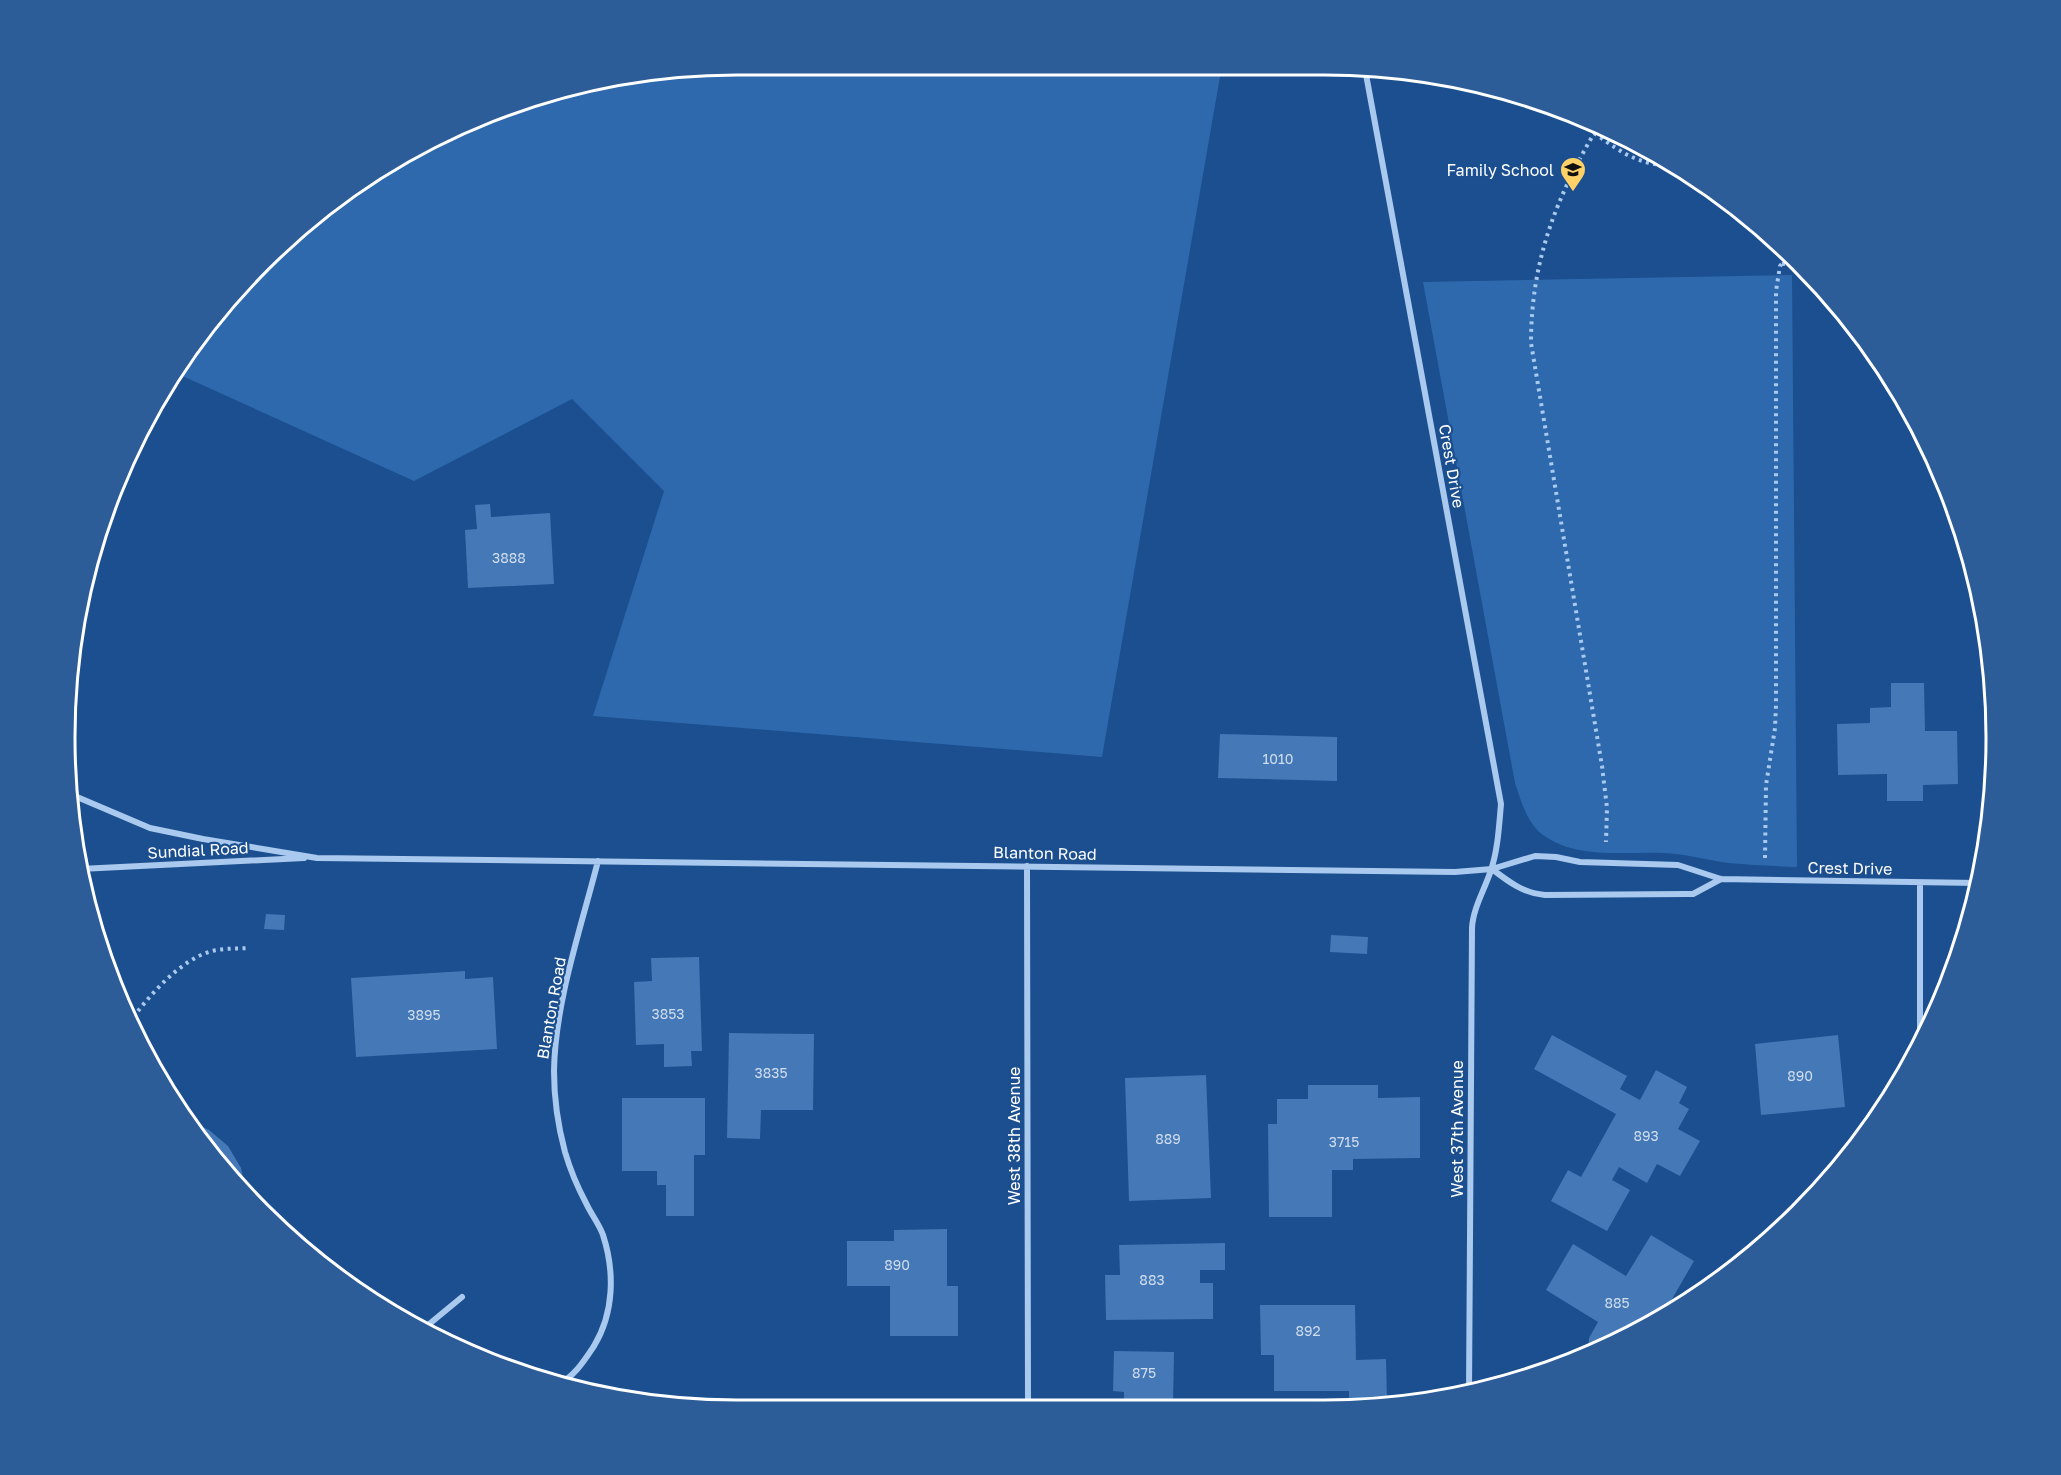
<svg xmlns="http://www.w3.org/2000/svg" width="2061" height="1475" font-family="'Golos Text',sans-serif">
  <rect width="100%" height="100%" fill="#1b4f8f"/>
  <!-- green -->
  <path fill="#2e69ad" d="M738 65H1222L1102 757 593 716 664 491 572 399 414 481 178 374 231 294 364 178 440 134 563 88Z
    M1792 275 1797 867C1774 866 1751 865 1728 863 1707 860 1685 854 1664 853 1625 851 1578 860 1543 835 1527 823 1521 801 1515 783L1423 282Z"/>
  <!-- building -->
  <path fill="#4478b7" d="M490 504 491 517 550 513 554 584 468 588 465 530 477 529 475 505Z
    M1891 683H1924L1925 731H1957L1958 784 1923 785V801H1887V774L1838 775 1837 724 1870 723V708L1891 707Z
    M1220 734 1337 737V781L1218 778Z
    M266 914 285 915 284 930 264 929Z
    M1331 935 1368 937 1367 954 1330 952Z
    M699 957 702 1051H691L692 1066 664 1067V1044L636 1045 634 982 652 981 651 958Z
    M465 971V979L493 977 497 1049 356 1057 351 978Z
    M729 1033 814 1034 813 1110H761L760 1139 727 1138Z
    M1552 1035 1627 1076 1620 1089 1640 1100 1656 1070 1687 1087 1679 1103 1689 1109 1678 1129 1700 1141 1680 1176 1657 1164 1647 1183 1619 1167 1612 1180 1630 1190 1607 1231 1551 1201 1568 1170 1581 1177 1616 1114 1534 1069Z
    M1838 1035 1845 1107 1761 1115 1755 1044Z
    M1206 1075 1211 1198 1129 1201 1125 1078Z
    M1308 1085H1378V1098L1420 1097V1158L1353 1159V1170H1332V1217H1269L1268 1124H1277V1099H1308Z
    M622 1098H705V1155H694V1216H666V1185H657V1171H622Z
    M192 1122 209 1130 228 1146 241 1168 247 1196 231 1181Z
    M947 1229V1286H958V1336H890V1286H847V1241H894V1230Z
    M1651 1235 1694 1261 1664 1313 1621 1341 1588 1353 1589 1338 1598 1322 1546 1290 1573 1244 1626 1276Z
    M1225 1243V1270H1200V1283H1213V1319L1106 1320 1105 1275H1120L1119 1245Z
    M1260 1305H1355L1356 1360 1386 1359 1387 1401H1349V1391H1274V1355H1261Z
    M1114 1351 1174 1352 1173 1406H1124V1392L1113 1391Z"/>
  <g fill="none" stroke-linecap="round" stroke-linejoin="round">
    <!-- path -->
    <path stroke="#a9c9ee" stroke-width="4" stroke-dasharray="3 4.5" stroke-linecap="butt" d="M1599 125C1557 195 1531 260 1531 343L1602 766 1607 808 1606 842
      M1594 133C1627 156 1635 163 1677 167
      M1782 264 1799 263
      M1765 858 1766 785 1775 728 1776 705V291L1780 266 1790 254
      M129 1023C148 997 179 960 212 951 224 948 236 949 249 948"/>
    <!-- street -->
    <path stroke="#a9c9ee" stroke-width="6" d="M1365 69 1501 804C1499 826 1498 849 1491 870 1485 889 1473 908 1472 928L1469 1393
      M70 794 150 828 203 839 317 858 1455 872 1492 869 1535 856 1556 857 1580 862 1678 865 1721 879 1978 883
      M1027 866 1028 1407
      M80 869 304 858
      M1492 869C1509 882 1523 893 1545 895L1686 894H1693L1721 879
      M1920 1047V883
      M422 1330 462 1297
      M557 1385C574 1377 584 1361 594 1346 614 1313 615 1272 603 1235 599 1224 591 1214 586 1203 578 1188 570 1169 565 1152 558 1126 554 1099 554 1071 555 1002 581 928 598 861"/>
  </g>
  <!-- icons -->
  <defs>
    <symbol id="school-pin" viewBox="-11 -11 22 30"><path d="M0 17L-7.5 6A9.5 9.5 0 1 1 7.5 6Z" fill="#ffd166" stroke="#1b4f8f"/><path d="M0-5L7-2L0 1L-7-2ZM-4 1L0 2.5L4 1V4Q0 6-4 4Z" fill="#111"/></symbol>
  </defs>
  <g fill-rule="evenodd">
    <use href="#school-pin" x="1558" y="155" width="30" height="40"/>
  </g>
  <g text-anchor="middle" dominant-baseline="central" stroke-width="4.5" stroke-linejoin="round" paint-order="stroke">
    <!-- number labels -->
    <g font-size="14" fill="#d0dded">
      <text x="509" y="557">3888</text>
      <text x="1278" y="758">1010</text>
      <text x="668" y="1013">3853</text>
      <text x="424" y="1014">3895</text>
      <text x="771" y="1072">3835</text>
      <text x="1800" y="1075">890</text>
      <text x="1646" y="1135">893</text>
      <text x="1168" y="1138">889</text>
      <text x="1344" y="1141">3715</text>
      <text x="897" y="1264">890</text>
      <text x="1152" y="1279">883</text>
      <text x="1617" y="1302">885</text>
      <text x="1308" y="1330">892</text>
      <text x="1144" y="1372">875</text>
    </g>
    <!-- poi labels -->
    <g font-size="16" fill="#fff" stroke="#1b4f8f" text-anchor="end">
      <text x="1554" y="170">Family School</text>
    </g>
    <!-- street labels -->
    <g font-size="16" fill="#fff" stroke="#1b4f8f">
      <text transform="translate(1452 466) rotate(80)">Crest Drive</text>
      <text transform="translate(198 850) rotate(-3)">Sundial Road</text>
      <text transform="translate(1045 853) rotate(1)">Blanton Road</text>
      <text transform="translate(1850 868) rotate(1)">Crest Drive</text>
      <text transform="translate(551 1008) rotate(-80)">Blanton Road</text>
      <text transform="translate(1457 1129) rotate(-90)">West 37th Avenue</text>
      <text transform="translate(1014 1136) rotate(-90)">West 38th Avenue</text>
    </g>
  </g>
  <!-- crop -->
  <path d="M0 0H2061V1475H0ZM737 75H1324A662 662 0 0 1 1986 737V738A662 662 0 0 1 1324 1400H737A662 662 0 0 1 75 738V737A662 662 0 0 1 737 75Z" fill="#2d5d98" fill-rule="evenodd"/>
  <path fill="none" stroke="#fff" stroke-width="3" d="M737 75H1324A662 662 0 0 1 1986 737V738A662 662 0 0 1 1324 1400H737A662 662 0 0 1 75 738V737A662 662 0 0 1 737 75Z"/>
</svg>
